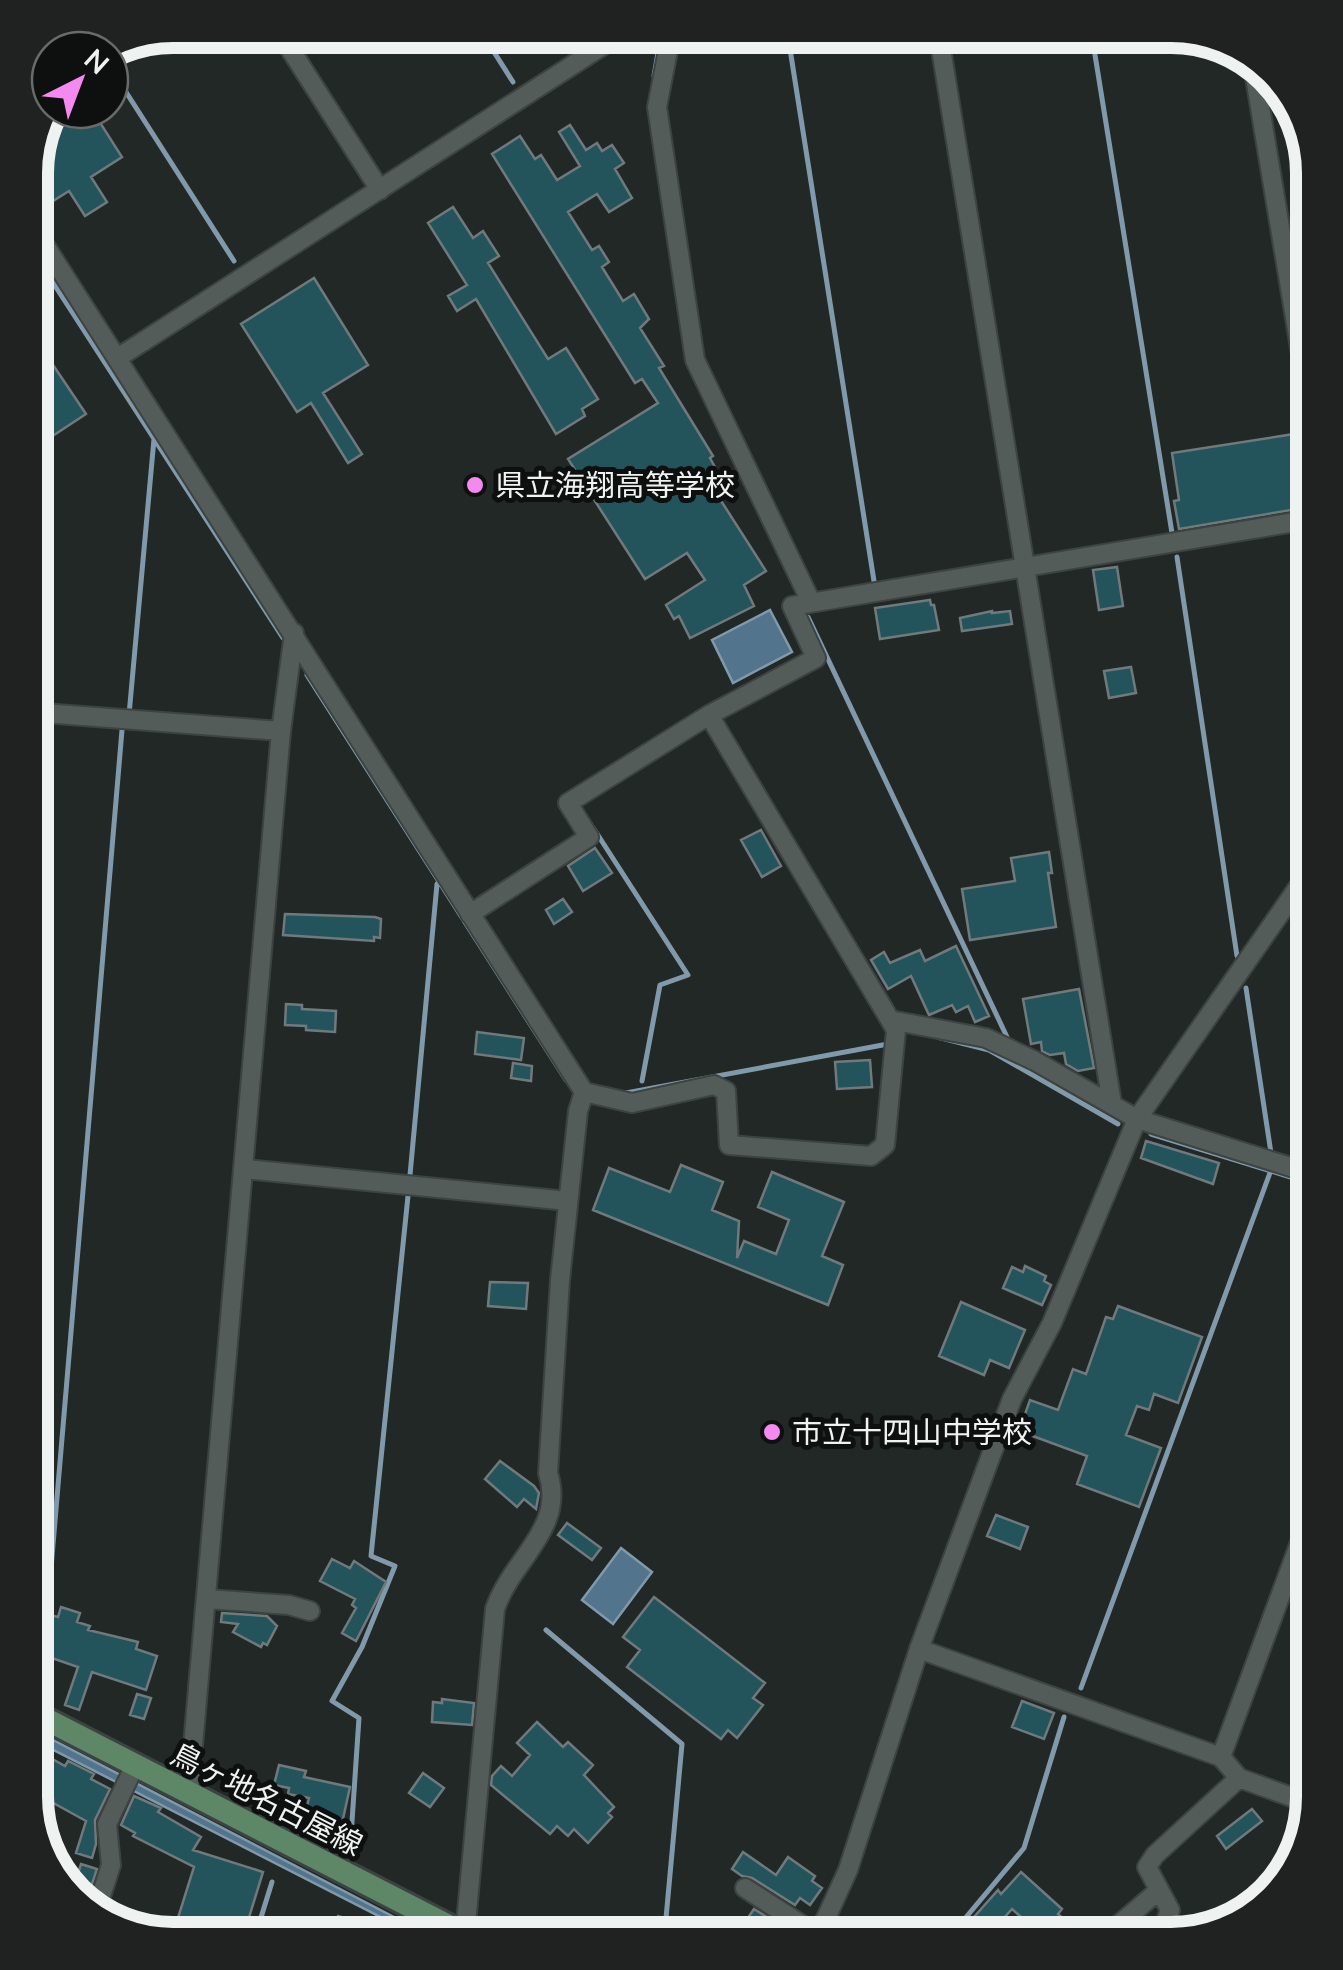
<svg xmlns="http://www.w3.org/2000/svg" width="1343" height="1970" font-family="Mulish,'Noto Sans JP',sans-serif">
  <rect width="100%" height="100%" fill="#212826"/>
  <!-- water -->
  <path fill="#52748c" stroke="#819aab" stroke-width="2.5" d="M1313 223V304L1304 305 1292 226Z
    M770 610 792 652 733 683 712 640Z
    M621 1548 652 1572 613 1624 582 1600Z
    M30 1728 417 1929 414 1934 30 1738Z"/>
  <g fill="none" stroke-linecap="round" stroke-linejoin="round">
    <!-- stream -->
    <path stroke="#819aab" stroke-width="5" d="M480 30 513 82
      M787 30 874 581
      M1091 30 1172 533
      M110 67 234 261
      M654 76 662 30
      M30 247 283 638
      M1177 557 1237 956
      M808 617 1007 1037
      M307 675 566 1080
      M129 715 154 439
      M594 829 688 975 660 985 642 1081
      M1246 988 1271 1153
      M937 1037 989 1050 1118 1124
      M626 1093 888 1044
      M1151 1134 1313 1184
      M410 1175 437 884
      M30 1601 48 1604 122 730
      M546 1630 682 1744 664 1940
      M1081 1688 1271 1170
      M350 1851 359 1718 332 1701 362 1647 395 1566 371 1556 408 1196
      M254 1940 272 1882
      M947 1940 1024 1848 1064 1717"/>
  </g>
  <!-- building -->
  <path fill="#23545c" stroke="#70797b" stroke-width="2.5" d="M56 110H92L122 157 91 177 107 202 85 216 69 191 42 208 30 189V162Z
    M570 125 586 150 597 143 602 151 612 145 624 163 615 169 632 198 609 212 597 194 568 212 592 250 599 246 609 262 602 267 623 301 634 294 649 319 640 328 664 366 659 368 713 456 710 458 716 469 714 471 726 490 718 496 766 571 744 585 754 606 690 638 679 616 674 619 666 605 705 580 687 553 645 579 568 459 658 403 642 379 635 383 492 154 520 136 535 159 541 155 557 180 580 166 559 132Z
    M453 207 473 238 483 231 499 256 488 263 548 359 566 348 598 399 582 409 585 416 556 434 476 299 457 311 448 296 467 285 428 223Z
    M314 278 368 365 323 393 362 454 348 463 311 403 297 412 241 324Z
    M45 353 86 414 51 437 30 406V363Z
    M1294 434 1302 481 1307 480 1309 498 1301 499 1303 508 1179 529 1174 501 1179 500 1172 453Z
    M1117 567 1123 606 1099 610 1093 570Z
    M930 600 931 605H934L939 630 880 639 875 608Z
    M992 611V613L1010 611 1012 624 962 631 960 618Z
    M1131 667 1136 693 1109 698 1104 671Z
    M761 830 781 866 762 877 741 840Z
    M595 848 612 873 583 891 568 866Z
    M1049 852 1052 873H1048L1056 927 970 940 962 889 1015 881 1011 858Z
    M563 899 572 912 554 924 546 910Z
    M285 914 375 917 381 919 380 938 374 937V941L283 935Z
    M956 946 989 1016 975 1022 968 1006 956 1012 952 1005 929 1015 911 976 888 989 871 960 884 952 890 963 920 950 925 961Z
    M1079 989 1094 1068 1078 1071 1066 1064 1064 1053 1050 1055 1042 1051 1041 1042 1031 1044 1023 999Z
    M286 1004 302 1005V1009L336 1011 335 1032 306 1030V1026L285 1025Z
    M477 1032 524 1038 521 1060 475 1054Z
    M870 1060 872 1087 837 1089 835 1062Z
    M513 1063 532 1066 531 1081 511 1078Z
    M1146 1141 1219 1163 1213 1184 1141 1158Z
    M681 1165 723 1182 712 1210 739 1221 737 1258 744 1241 776 1254 789 1220 758 1207 772 1172 844 1202 822 1256 843 1265 828 1305 593 1210 609 1168 670 1192Z
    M1025 1266 1046 1276 1044 1281 1051 1285 1042 1305 1003 1288 1012 1267 1023 1272Z
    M490 1282 528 1283 526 1309 488 1306Z
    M961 1302 1025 1330 1009 1368 990 1360 984 1375 939 1356Z
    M1118 1306 1202 1337 1178 1403 1154 1394 1149 1410 1137 1406 1126 1435 1161 1448 1139 1507 1077 1484 1087 1456 1019 1431 1030 1400 1058 1410 1073 1369 1086 1374 1106 1317 1113 1319Z
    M500 1461 534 1486 539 1493 536 1509 524 1499 517 1507 485 1479Z
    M996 1515 1028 1527 1020 1549 987 1536Z
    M567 1523 601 1548 592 1560 558 1535Z
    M332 1559 350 1568 354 1561 386 1582 356 1641 342 1633 356 1608 352 1605 355 1599 320 1581Z
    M654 1597 765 1683 753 1698 763 1705 737 1738 728 1730 721 1739 627 1667 640 1650 623 1637Z
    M61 1607 80 1613 77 1622 90 1626 88 1630 138 1642 136 1649 157 1656 146 1690 92 1672 79 1710 65 1705 78 1667 40 1654 43 1646 30 1641V1610L58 1617Z
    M222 1613 267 1616 277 1626 267 1645 263 1643 261 1647 233 1632 238 1624 221 1622Z
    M137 1694 151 1698 144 1719 130 1715Z
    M442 1699 474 1703 472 1725 432 1722 433 1702 442 1703Z
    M1022 1701 1054 1713 1044 1739 1012 1727Z
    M537 1722 563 1747 568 1742 593 1765 584 1775 614 1807 608 1813 612 1817 588 1843 574 1829 568 1836 557 1826 550 1834 491 1785 492 1776 501 1766 512 1776 530 1755 517 1743Z
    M47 1756 65 1766 68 1761 94 1774 91 1779 110 1789 95 1820 96 1844 92 1858 76 1853 86 1821 48 1800 51 1795 32 1785Z
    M279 1765 306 1771 304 1777 350 1787 341 1828H347V1844H338L336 1851 330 1848 329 1821 321 1819 323 1814 306 1810 309 1798 288 1794 289 1788 274 1785Z
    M423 1773 444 1788 430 1807 409 1793Z
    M134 1796 161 1808 158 1812 201 1837 193 1850 263 1872 242 1940H171L194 1867 133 1836 135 1833 121 1825Z
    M1252 1809 1262 1821 1226 1849 1217 1836Z
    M743 1852 776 1875 788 1857 815 1876 812 1881 822 1888 810 1905 800 1898 795 1905 752 1878 742 1876 732 1869Z
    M81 1864 97 1869 85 1905 72 1892Z
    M1021 1872 1062 1909 1058 1914 1086 1940H1047L1012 1909 984 1940 966 1926 998 1890 1001 1894Z
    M754 1909 784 1928 777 1940H764L743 1925Z
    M338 1916 371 1926 366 1940H330Z"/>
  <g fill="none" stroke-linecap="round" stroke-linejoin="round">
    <defs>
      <path id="minor" d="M278 30 380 190
        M672 30 657 107 695 360 811 602
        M938 30 1112 1104
        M1252 59 1313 426
        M30 222 584 1092 578 1111 560 1280 548 1473C566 1529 511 1560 495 1609L465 1934
        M119 357 627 30
        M30 712 281 731
        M470 914 589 837 568 803 709 715 816 658 792 606 1313 519
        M890 1020 986 1038 1035 1061 1137 1119 1313 1174
        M584 1092 632 1103 714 1085 726 1091 729 1145 871 1156 885 1145 896 1030 709 715
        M245 1169 568 1201
        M207 1599 289 1605 310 1611
        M919 1649 1221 1757 1239 1778 1311 1804
        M1221 1757 1313 1507
        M189 1792 281 731 294 633
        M745 1888 819 1936
        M95 1915 111 1865 107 1824 135 1765
        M421 1940 433 1917
        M816 1940 848 1870 919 1649 1012 1399 1052 1323 1137 1119 1313 866
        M1101 1940 1158 1891
        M1159 1940 1170 1910 1147 1867 1155 1855 1239 1778"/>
      <path id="major" d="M30 1711 476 1940"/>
    </defs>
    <!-- minor casing -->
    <use href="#minor" stroke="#3c4341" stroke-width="22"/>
    <!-- major casing -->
    <use href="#major" stroke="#3c4341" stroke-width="28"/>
    <!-- minor -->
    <use href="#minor" stroke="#535c59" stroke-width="18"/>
    <!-- major -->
    <use href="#major" stroke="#5e8768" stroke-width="22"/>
  </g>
  <!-- markers -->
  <g fill="#f489f0" stroke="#0d100f" stroke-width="4">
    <circle cx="475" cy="485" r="10"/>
    <circle cx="772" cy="1432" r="10"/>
  </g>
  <g text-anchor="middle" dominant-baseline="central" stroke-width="10" stroke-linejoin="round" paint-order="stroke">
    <!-- poi labels -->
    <g font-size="30" fill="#eef3f2" stroke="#0d100f" text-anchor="start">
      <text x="495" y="485">県立海翔高等学校</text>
      <text x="792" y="1432">市立十四山中学校</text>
    </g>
    <!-- street labels -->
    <g font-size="30" fill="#eef3f2" stroke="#0d100f">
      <text transform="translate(267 1799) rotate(27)">鳥ヶ地名古屋線</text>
    </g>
  </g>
  <!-- crop -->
  <path d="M0 0H1343V1970H0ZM173 48H1171A125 125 0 0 1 1296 173V1797A125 125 0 0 1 1171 1922H173A125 125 0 0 1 48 1797V173A125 125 0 0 1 173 48Z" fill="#1f2221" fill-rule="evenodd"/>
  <path fill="none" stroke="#eef3f2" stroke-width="12" d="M173 48H1171A125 125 0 0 1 1296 173V1797A125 125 0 0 1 1171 1922H173A125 125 0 0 1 48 1797V173A125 125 0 0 1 173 48Z"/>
  <!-- north arrow -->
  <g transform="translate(80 80) rotate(42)"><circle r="48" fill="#0d100f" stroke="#676b6a" stroke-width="2.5"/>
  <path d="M0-8L18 38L0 25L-18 38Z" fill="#f489f0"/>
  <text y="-15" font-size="28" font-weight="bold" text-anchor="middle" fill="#eef3f2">N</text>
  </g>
</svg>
